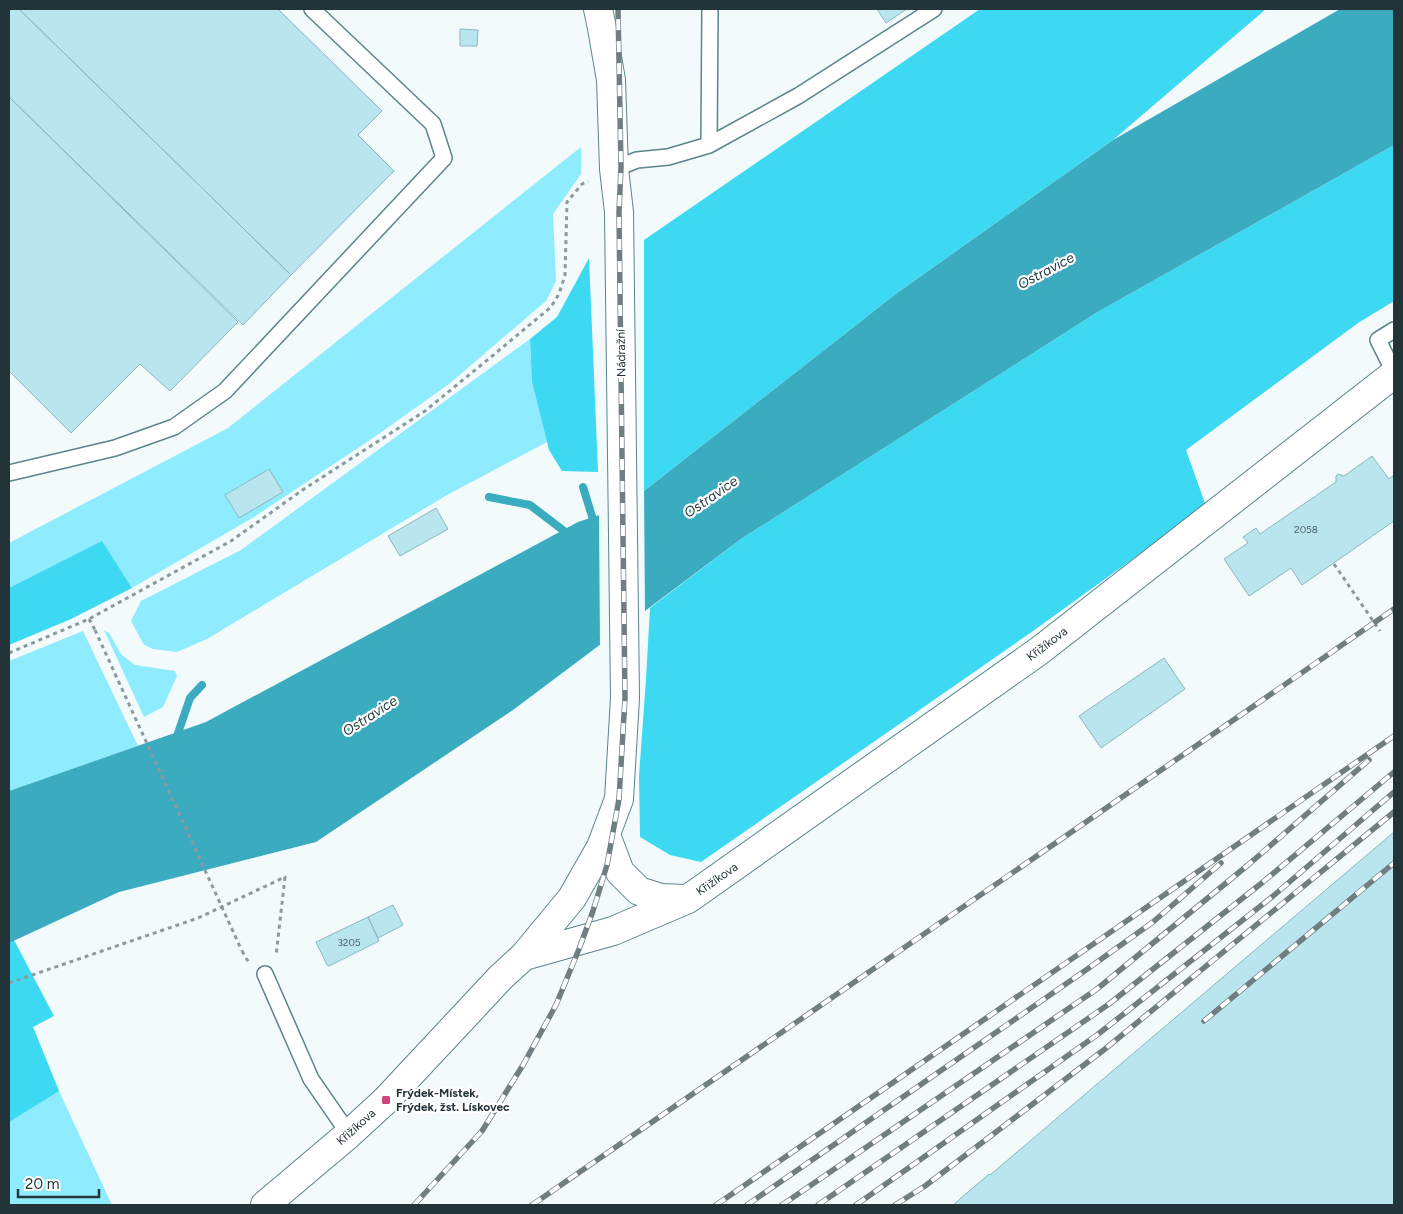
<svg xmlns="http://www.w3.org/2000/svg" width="1403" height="1214" font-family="Figtree,sans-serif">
  <rect width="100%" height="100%" fill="#f2fafc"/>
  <!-- green -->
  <path fill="#8fecfe" d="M581 147V174L553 214 556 281 546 301 449 384 373 438 254 517 132 588 102 542 9 588V543L228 428Z
    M530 339 532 382 547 442 447 495 207 639 177 652 153 649 144 645 131 621 141 601 241 550Z
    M104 630 109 633 121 654 135 665 175 671 177 676 163 707 144 717Z
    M83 631 138 746 9 791V661Z
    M33 1027 59 1091 112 1205H9V1039Z"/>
  <!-- forest -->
  <path fill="#3dd9f2" d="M980 9H1266L1113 140 897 293 644 491V240Z
    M1394 145V301L1358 323 1186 450 1206 506 1033 631 701 862 670 855 640 837 639 776 646 679 650 608 741 539 1096 313Z
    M589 258 598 472 562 471 549 450 532 382 530 339 557 317Z
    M102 541 132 588 71 619 9 645V588Z
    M14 940 54 1016 33 1027 59 1091 9 1122V943Z"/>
  <!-- water -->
  <path fill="#3bacc0" d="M1340 9H1394V145L1096 313 741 539 513 710 316 842 119 892 9 943V791L206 722 578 522 599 515 644 491 897 293 1113 140Z"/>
  <!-- pier -->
  <path fill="#f2fafc" d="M644 489 645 615 600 648 599 512Z"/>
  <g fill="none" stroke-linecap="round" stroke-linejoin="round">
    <!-- stream -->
    <path stroke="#3bacc0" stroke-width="8" d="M583 487 595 526
      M489 497 530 505 572 537
      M176 739 190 698 202 685"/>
  </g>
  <!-- building -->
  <path fill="#b9e5ee" stroke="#8cb7c0" d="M9 9H19L291 275 243 325 9 97Z
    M19 9H278L382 111 358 135 394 171 291 275Z
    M877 9H907L886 23Z
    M460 29 478 30 477 46H460Z
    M9 97 238 322 170 391 140 364 71 433 9 371Z
    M1372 456 1389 479 1394 475V521L1302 585 1291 568 1249 596 1224 559 1248 543 1243 537 1256 528 1260 534 1336 482V476L1338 474 1344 476Z
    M269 469 283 492 239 518 225 495Z
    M436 508 448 529 400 556 388 536Z
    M1164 658 1185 689 1101 748 1079 716Z
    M1394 832V1205H953L989 1174 990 1175Z
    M393 905 403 925 378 938 368 917Z
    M368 917 379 941 329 966 327 965 316 942Z"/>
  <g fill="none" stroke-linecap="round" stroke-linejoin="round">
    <defs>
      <path id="lane" d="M709 145 710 9
        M614 169 637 160 668 157 709 145 798 96 934 9
        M1394 330 1378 340 1394 372
        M9 473 115 448 174 427 225 391 444 158 433 124 312 9
        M265 974 311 1079 349 1134"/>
      <path id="street" d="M606 835 620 872 639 891 661 898 686 899
        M524 956 613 931 688 899 1039 651 1394 374
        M265 1205 349 1134 386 1100 501 977 524 956 572 898 601 847 619 799 625 698 619 212 614 169 611 80 602 28 598 9"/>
    </defs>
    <!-- lane casing -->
    <use href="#lane" stroke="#5b848c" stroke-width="18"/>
    <!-- street casing -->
    <use href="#street" stroke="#5b848c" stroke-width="30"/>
    <!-- path -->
    <path stroke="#8d9a9d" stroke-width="3" stroke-dasharray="4 4" stroke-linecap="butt" d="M1334 564 1380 631
      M89 619 95 630
      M9 653 89 619 231 541 304 489 425 411 491 357 551 307 559 294 565 275 567 202 582 184 588 181
      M242 951 249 963
      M9 983 198 918 285 877 276 956"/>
    <!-- lane -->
    <use href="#lane" stroke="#fff" stroke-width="15"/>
    <!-- street -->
    <use href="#street" stroke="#fff" stroke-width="28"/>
    <defs>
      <path id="rail" d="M1204 1021 1394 863
        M414 1205 482 1131 523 1065 556 1005 579 949 593 911 607 865 619 799 625 698 619 212 621 167 618 9
        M532 1205 1394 609
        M716 1205 1394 736
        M747 1205 1086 970 1153 922 1221 863
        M782 1205 1097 989 1248 865 1369 760
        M818 1205 1109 1004 1263 882 1394 772
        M856 1205 1097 1035 1272 897 1394 792
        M895 1205 925 1186 1105 1049 1394 812"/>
    </defs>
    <!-- rail casing -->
    <use href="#rail" stroke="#707e81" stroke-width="5.5"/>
    <!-- rail -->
    <use href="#rail" stroke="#fff" stroke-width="4" stroke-dasharray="11" stroke-linecap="butt"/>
    <!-- path-bridge -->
    <path stroke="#8d9a9d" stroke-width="3" stroke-dasharray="4 4" stroke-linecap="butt" d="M95 630 242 951"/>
  </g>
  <!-- markers -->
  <rect fill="#d04579" stroke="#fff" stroke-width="2" x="381" y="1095" width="10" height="10" rx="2.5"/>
  <g text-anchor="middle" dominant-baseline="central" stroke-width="4.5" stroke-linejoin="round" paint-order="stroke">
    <!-- number labels -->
    <g font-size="10" fill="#486066">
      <text x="1306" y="529">2058</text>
      <text x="349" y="942">3205</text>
    </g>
    <!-- street labels -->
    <g font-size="12" fill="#233438" stroke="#fff">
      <text transform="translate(621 353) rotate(-91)">Nádražní</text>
      <text transform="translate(1047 644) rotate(-37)">Křižíkova</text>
      <text transform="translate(717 879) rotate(-35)">Křižíkova</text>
      <text transform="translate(356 1127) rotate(-42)">Křižíkova</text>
    </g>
    <!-- poi labels -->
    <g font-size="12" font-weight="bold" fill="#233438" stroke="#fff" text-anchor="start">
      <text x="396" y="1093">Frýdek-Místek,<tspan x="396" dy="14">Frýdek, žst. Lískovec</tspan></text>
    </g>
    <!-- water labels -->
    <g font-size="14" font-style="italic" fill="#233c41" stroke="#fff">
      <text transform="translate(1046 271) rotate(-28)">Ostravice</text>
      <text transform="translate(711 497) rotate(-35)">Ostravice</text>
      <text transform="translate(370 716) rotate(-33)">Ostravice</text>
    </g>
  </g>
  <!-- border -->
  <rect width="1403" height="1214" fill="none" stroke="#233438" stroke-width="20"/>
  <!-- scale -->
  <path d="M18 1189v8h81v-8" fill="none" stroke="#233438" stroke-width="2.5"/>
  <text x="25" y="1189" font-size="15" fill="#233438" stroke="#ffffff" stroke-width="4" paint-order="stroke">20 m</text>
</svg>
